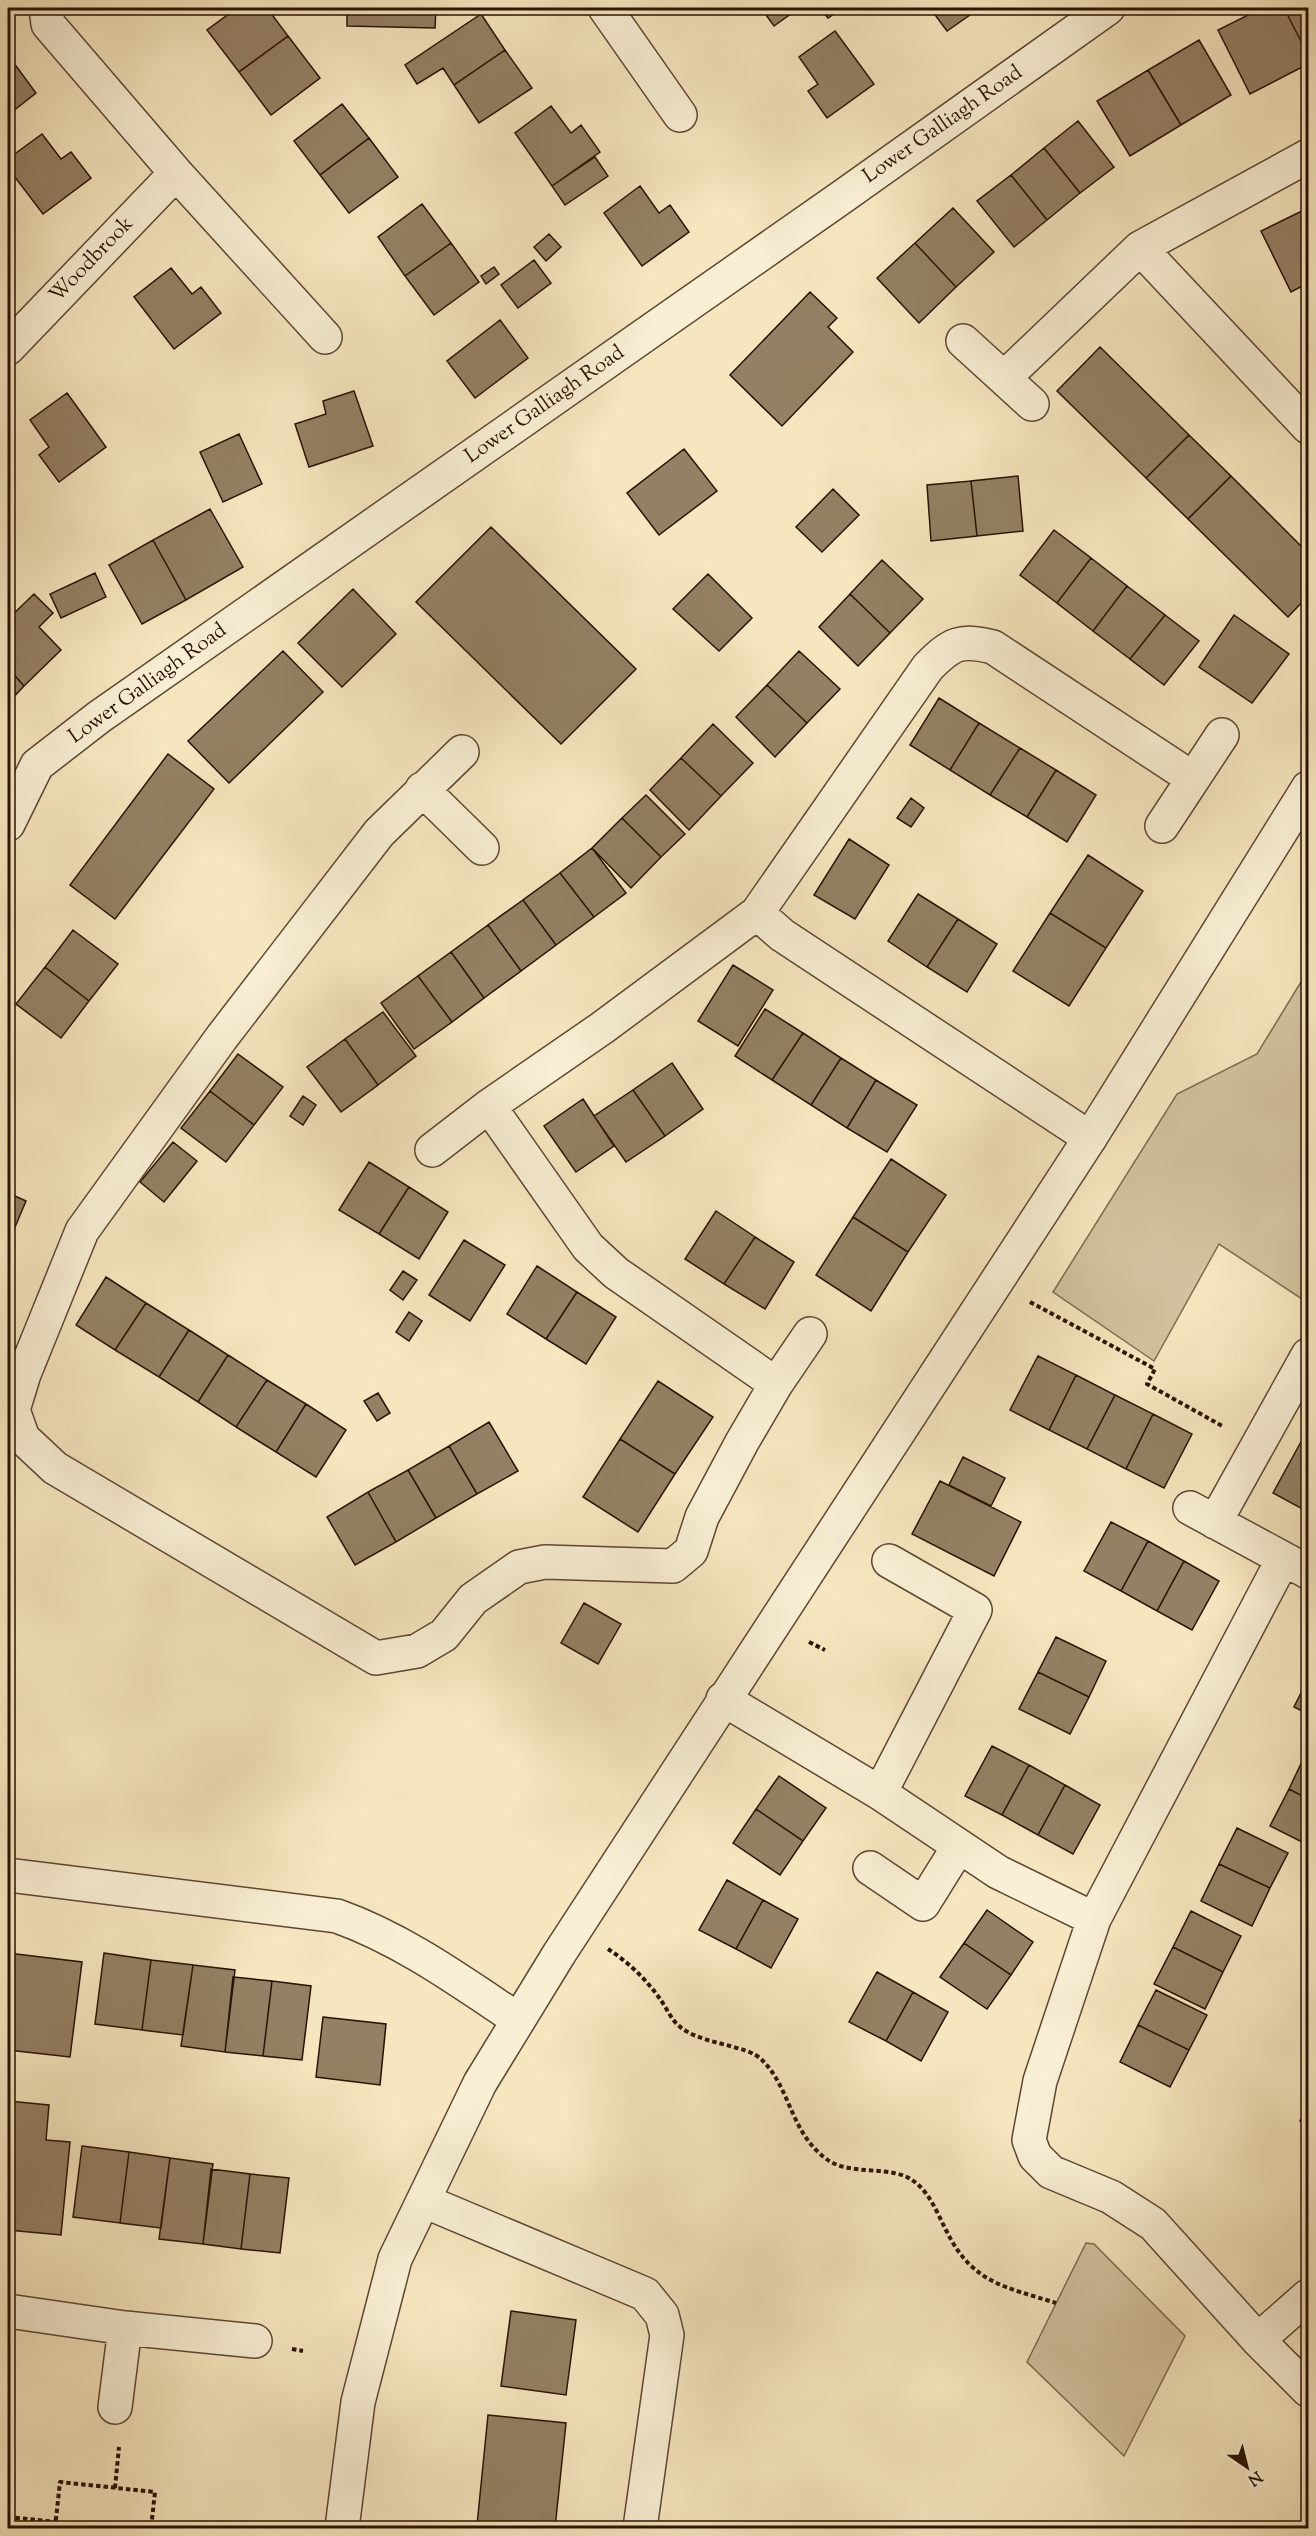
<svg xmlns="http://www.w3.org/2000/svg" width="1316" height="2536" font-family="'Sorts Mill Goudy',serif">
  <rect width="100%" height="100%" fill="#f6e6bf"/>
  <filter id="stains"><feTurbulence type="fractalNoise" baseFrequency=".00333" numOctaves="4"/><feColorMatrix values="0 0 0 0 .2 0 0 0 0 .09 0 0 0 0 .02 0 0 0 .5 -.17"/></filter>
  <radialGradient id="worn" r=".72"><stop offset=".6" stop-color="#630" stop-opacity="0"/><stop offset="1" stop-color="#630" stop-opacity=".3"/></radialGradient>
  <!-- green -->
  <path fill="#d3c29f" stroke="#7e6a50" stroke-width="1.5" d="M1308 908V1303L1219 1244 1154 1361 1053 1292 1177 1094 1257 1054 1304 977 1303 917Z
    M1086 2243 1094 2244 1185 2336 1124 2456 1027 2362Z"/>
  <!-- building -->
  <path fill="#948064" stroke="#291202" stroke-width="1.5" d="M237 8H267L288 36 239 72 207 30Z
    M347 8H436L435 28 347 26Z
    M761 8H799L774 26Z
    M820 8H843L828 18Z
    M930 8H980L947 31Z
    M1262 8H1284L1308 55V64L1250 94 1218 30Z
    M1284 8H1308V55Z
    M481 14 505 50 454 85 443 68 417 84 405 65Z
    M835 31 874 84 827 118 808 91 818 84 799 57Z
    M288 36 320 78 271 115 239 72Z
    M1199 40 1231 95 1181 125 1148 70Z
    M505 50 532 88 479 123 454 85Z
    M8 55 36 93 8 115Z
    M1148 70 1181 125 1130 156 1097 101Z
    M342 104 369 138 320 175 294 141Z
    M551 106 571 133 581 125 600 152 552 186 515 133Z
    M1078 121 1114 167 1080 193 1044 148Z
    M42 134 61 159 71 152 91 178 43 214 8 168V159Z
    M369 138 398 177 349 213 320 175Z
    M1044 148 1080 193 1047 220 1011 175Z
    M595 157 608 176 565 205 552 186Z
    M1011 175 1047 220 1014 247 977 201Z
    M640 186 659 213 670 205 689 232 642 266 604 213Z
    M422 204 451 243 405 276 378 237Z
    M953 208 994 252 956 287 915 243Z
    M1308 208V283L1291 292 1261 231Z
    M549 234 561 247 546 261 534 247Z
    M451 243 479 282 434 315 405 276Z
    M915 243 956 287 919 323 877 278Z
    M534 260 551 283 518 308 501 285Z
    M494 267 499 274 486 284 481 276Z
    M171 268 192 294 201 287 221 313 174 349 134 297Z
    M810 292 837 318 828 327 853 352 782 426 730 375Z
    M500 320 528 358 475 398 447 361Z
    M1100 347 1189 435 1146 478 1057 391Z
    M354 391 373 446 309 467 295 424 326 414 323 401Z
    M67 393 106 447 59 482 39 455 49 447 30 420Z
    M239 434 262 484 223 502 200 452Z
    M1189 435 1231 476 1188 519 1146 478Z
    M684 449 717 491 659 535 627 493Z
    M1018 476 1023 531 977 536 971 481Z
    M1231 476 1308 553V596L1288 617 1188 519Z
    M971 481 977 536 931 541 927 485Z
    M833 489 859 515 822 552 796 527Z
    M210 509 243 567 186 600 153 540Z
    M491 527 636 669 561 744 416 602Z
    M1054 530 1091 558 1057 603 1020 575Z
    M153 540 186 600 142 624 109 565Z
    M1091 558 1127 586 1093 631 1057 603Z
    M882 560 923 599 890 633 850 594Z
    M95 573 106 597 61 618 50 594Z
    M708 574 752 618 719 651 673 609Z
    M1127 586 1165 615 1130 659 1093 631Z
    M353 589 396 634 342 687 298 643Z
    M34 594 53 613 39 627 61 650 24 686 8 668V619Z
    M850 594 890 633 858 666 819 627Z
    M1165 615 1199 641 1164 685 1130 659Z
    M1234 615 1289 654 1252 703 1199 667Z
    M283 651 323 692 229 783 188 741Z
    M799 651 840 689 807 723 767 685Z
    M8 668 24 686 8 703Z
    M767 685 807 723 775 757 736 717Z
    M939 698 979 723 950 770 910 745Z
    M979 723 1020 748 990 795 950 770Z
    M713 724 753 763 721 796 681 758Z
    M1020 748 1056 770 1027 817 990 795Z
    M168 754 214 789 115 919 70 885Z
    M681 758 721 796 689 830 650 790Z
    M1056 770 1096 795 1067 842 1027 817Z
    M646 795 685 834 661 857 622 818Z
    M911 798 924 808 911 827 897 818Z
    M622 818 661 857 631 888 592 848Z
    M849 839 889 865 855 919 814 895Z
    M592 848 626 893 594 917 560 873Z
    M1088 855 1143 891 1106 948 1050 913Z
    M560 873 594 917 556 945 523 900Z
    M918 894 958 919 927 967 888 941Z
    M523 900 556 945 521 971 488 925Z
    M1050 913 1106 948 1069 1006 1013 971Z
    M958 919 997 944 967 992 927 967Z
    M488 925 521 971 484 998 451 952Z
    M73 930 118 964 89 1001 45 967Z
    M451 952 484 998 452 1022 418 976Z
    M733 965 773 990 738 1046 698 1021Z
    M45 967 89 1001 61 1038 16 1004Z
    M418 976 452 1022 414 1049 381 1003Z
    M765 1009 803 1033 772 1080 735 1056Z
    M383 1012 416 1056 378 1085 345 1039Z
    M803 1033 841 1058 811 1105 772 1080Z
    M345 1039 378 1085 341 1112 307 1067Z
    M238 1054 283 1087 254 1125 210 1091Z
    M841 1058 876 1080 847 1128 811 1105Z
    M672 1063 703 1109 665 1136 633 1090Z
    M876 1080 917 1105 887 1152 847 1128Z
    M633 1090 665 1136 626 1162 594 1116Z
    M210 1091 254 1125 226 1162 181 1128Z
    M303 1096 316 1105 303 1125 290 1116Z
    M583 1099 614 1146 576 1172 544 1126Z
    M173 1142 197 1161 164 1202 140 1182Z
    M891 1159 946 1195 908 1252 853 1217Z
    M369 1162 409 1187 379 1234 339 1210Z
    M409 1187 448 1212 419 1259 379 1234Z
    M8 1193 26 1201 8 1244Z
    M716 1211 755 1237 724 1284 685 1259Z
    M853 1217 908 1252 871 1311 816 1275Z
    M755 1237 794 1262 765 1309 724 1284Z
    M464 1240 505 1265 470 1321 429 1295Z
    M537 1266 577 1292 546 1339 507 1314Z
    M403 1271 417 1280 403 1300 390 1290Z
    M106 1277 146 1303 115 1350 76 1325Z
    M577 1292 616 1317 586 1364 546 1339Z
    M146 1303 189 1330 159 1377 115 1350Z
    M409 1312 422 1321 409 1341 396 1332Z
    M189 1330 228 1355 198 1402 159 1377Z
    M228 1355 267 1380 236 1427 198 1402Z
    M1038 1356 1076 1375 1049 1430 1010 1410Z
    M1076 1375 1115 1395 1087 1449 1049 1430Z
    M267 1380 306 1404 276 1452 236 1427Z
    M658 1381 713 1417 675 1474 620 1439Z
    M378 1393 390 1413 377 1421 364 1401Z
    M1115 1395 1153 1414 1126 1469 1087 1449Z
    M306 1404 346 1430 316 1477 276 1452Z
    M1153 1414 1192 1434 1164 1488 1126 1469Z
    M489 1422 518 1471 477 1494 449 1446Z
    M1308 1429V1512L1273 1493Z
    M620 1439 675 1474 638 1532 583 1497Z
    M449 1446 477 1494 436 1518 408 1470Z
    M963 1457 1005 1478 991 1506 949 1485Z
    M408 1470 436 1518 396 1542 368 1492Z
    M940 1481 1021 1522 994 1576 912 1534Z
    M368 1492 396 1542 355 1565 327 1517Z
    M1111 1522 1148 1541 1121 1591 1084 1571Z
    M1148 1541 1184 1561 1157 1611 1121 1591Z
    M1184 1561 1219 1581 1192 1630 1157 1611Z
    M584 1603 621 1624 598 1664 561 1643Z
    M1056 1637 1106 1661 1089 1697 1038 1672Z
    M1038 1672 1089 1697 1070 1734 1019 1709Z
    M1308 1679V1714L1294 1707Z
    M992 1746 1029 1765 1002 1815 965 1796Z
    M1306 1753 1308 1754V1799L1289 1789Z
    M1029 1765 1065 1785 1038 1835 1002 1815Z
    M779 1776 826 1808 803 1841 756 1809Z
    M1065 1785 1100 1805 1073 1854 1038 1835Z
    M1289 1789 1308 1799V1845L1270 1826Z
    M756 1809 803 1841 780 1875 733 1843Z
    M1237 1828 1288 1853 1270 1888 1219 1864Z
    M1219 1864 1270 1888 1252 1926 1201 1901Z
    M727 1880 763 1900 736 1949 699 1930Z
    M763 1900 798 1919 771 1968 736 1949Z
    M987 1910 1033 1942 1011 1975 964 1943Z
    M1191 1911 1241 1936 1223 1972 1173 1947Z
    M964 1943 1011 1975 987 2009 940 1977Z
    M1173 1947 1223 1972 1205 2009 1154 1984Z
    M8 1953 82 1962 70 2057 8 2050Z
    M104 1953 151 1960 142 2030 95 2024Z
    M151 1960 193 1965 183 2035 142 2030Z
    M193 1965 235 1970 225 2052 181 2046Z
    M877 1972 913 1992 886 2041 849 2022Z
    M233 1977 272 1981 263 2056 225 2052Z
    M272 1981 311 1986 302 2060 263 2056Z
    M1156 1990 1207 2015 1189 2050 1138 2025Z
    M913 1992 948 2012 921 2061 886 2041Z
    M323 2017 386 2024 380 2085 316 2077Z
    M1138 2025 1189 2050 1170 2087 1120 2062Z
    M8 2101 49 2105 46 2140 70 2142 61 2235 8 2230Z
    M1308 2105V2125L1300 2121Z
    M82 2146 129 2152 120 2223 73 2217Z
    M129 2152 170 2158 161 2228 120 2223Z
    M170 2158 213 2164 203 2244 159 2239Z
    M211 2169 250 2174 241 2249 203 2244Z
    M250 2174 289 2178 280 2253 241 2249Z
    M511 2311 576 2320 566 2395 501 2386Z
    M488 2415 566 2423 555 2528H519L477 2525Z"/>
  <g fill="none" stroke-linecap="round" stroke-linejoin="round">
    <defs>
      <path id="minor" d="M46 8 48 24 176 173 325 337
        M605 8 680 115
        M1140 248 1308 427
        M963 341 1032 404
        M8 348 176 173
        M1004 378 1140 248 1308 156
        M462 752 379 833 222 1037 82 1231 24 1374 13 1410 23 1438 55 1468 376 1658 417 1651 444 1635 473 1599 519 1567 545 1562 673 1566 691 1551 702 1517 742 1442 776 1384 810 1334
        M422 789 482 848
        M8 824 37 765 99 717 842 197 1108 8
        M1162 826 1222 735
        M757 913 782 935 1090 1138
        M489 1106 588 1247 616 1273 776 1384
        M432 1150 489 1106 602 1028 757 913 928 667C952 643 960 639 993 647L1192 778
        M1190 1508 1308 1572
        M1215 1522 1308 1355
        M1283 1559 1094 1919 1040 2081 1029 2140 1035 2156 1051 2172 1111 2197 1153 2224 1258 2340 1308 2390
        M723 1699 880 1793 998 1872 1094 1919
        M880 1793 975 1610 889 1561
        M870 1868 923 1904 959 1846
        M8 1875 337 1916C402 1939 460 1981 517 2019
        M424 2201 645 2294 662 2315 667 2335 640 2528
        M8 2311 125 2328 255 2341
        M1258 2340 1308 2296
        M115 2407 125 2328"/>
      <path id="tertiary" d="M342 2528 358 2402 395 2259 480 2083 559 1954 1090 1138 1308 788"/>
    </defs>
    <!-- minor casing -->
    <use href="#minor" stroke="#5c4731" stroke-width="36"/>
    <!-- tertiary casing -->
    <use href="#tertiary" stroke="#5c4731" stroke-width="36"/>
    <!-- path -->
    <path stroke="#291202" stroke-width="4" stroke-dasharray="4.5 3" stroke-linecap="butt" d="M1030 1302 1155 1369 1147 1384 1224 1427
      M809 1642 825 1650
      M608 1949C627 1961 647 1980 660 1999 666 2007 671 2019 678 2025 699 2045 747 2044 762 2060 790 2087 790 2131 825 2158 850 2178 894 2163 916 2183 931 2195 938 2215 947 2232 973 2284 1006 2287 1056 2303
      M292 2349 303 2351
      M115 2488 119 2447
      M8 2517 56 2522
      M55 2528 60 2482 155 2492 151 2528"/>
    <!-- minor -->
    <use href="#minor" stroke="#f9efd5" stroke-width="33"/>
    <!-- tertiary -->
    <use href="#tertiary" stroke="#f9efd5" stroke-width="33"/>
  </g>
  <g text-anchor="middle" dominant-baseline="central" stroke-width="4.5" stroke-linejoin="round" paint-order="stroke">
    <!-- street labels -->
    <g font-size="21" fill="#291202" stroke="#f9efd5">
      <text transform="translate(943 125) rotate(-35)">Lower Galliagh Road</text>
      <text transform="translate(92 260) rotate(-46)">Woodbrook</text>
      <text transform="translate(545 405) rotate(-35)">Lower Galliagh Road</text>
      <text transform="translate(148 684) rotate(-36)">Lower Galliagh Road</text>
    </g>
  </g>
  <!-- margin -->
  <rect width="1316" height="2536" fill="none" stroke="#f6e6bf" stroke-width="30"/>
  <rect x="9" y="9" width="1298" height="2518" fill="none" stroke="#291202" stroke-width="3"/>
  <rect x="15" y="15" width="1286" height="2506" fill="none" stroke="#291202" stroke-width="1.5"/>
  <!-- north arrow -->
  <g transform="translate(1247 2467) rotate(145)" stroke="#f9efd5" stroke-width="4.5" paint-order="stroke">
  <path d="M0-4.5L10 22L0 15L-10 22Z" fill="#291202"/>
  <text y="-9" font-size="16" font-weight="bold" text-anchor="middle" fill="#291202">N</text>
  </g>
  <rect width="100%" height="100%" filter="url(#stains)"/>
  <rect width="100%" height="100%" fill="url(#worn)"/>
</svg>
